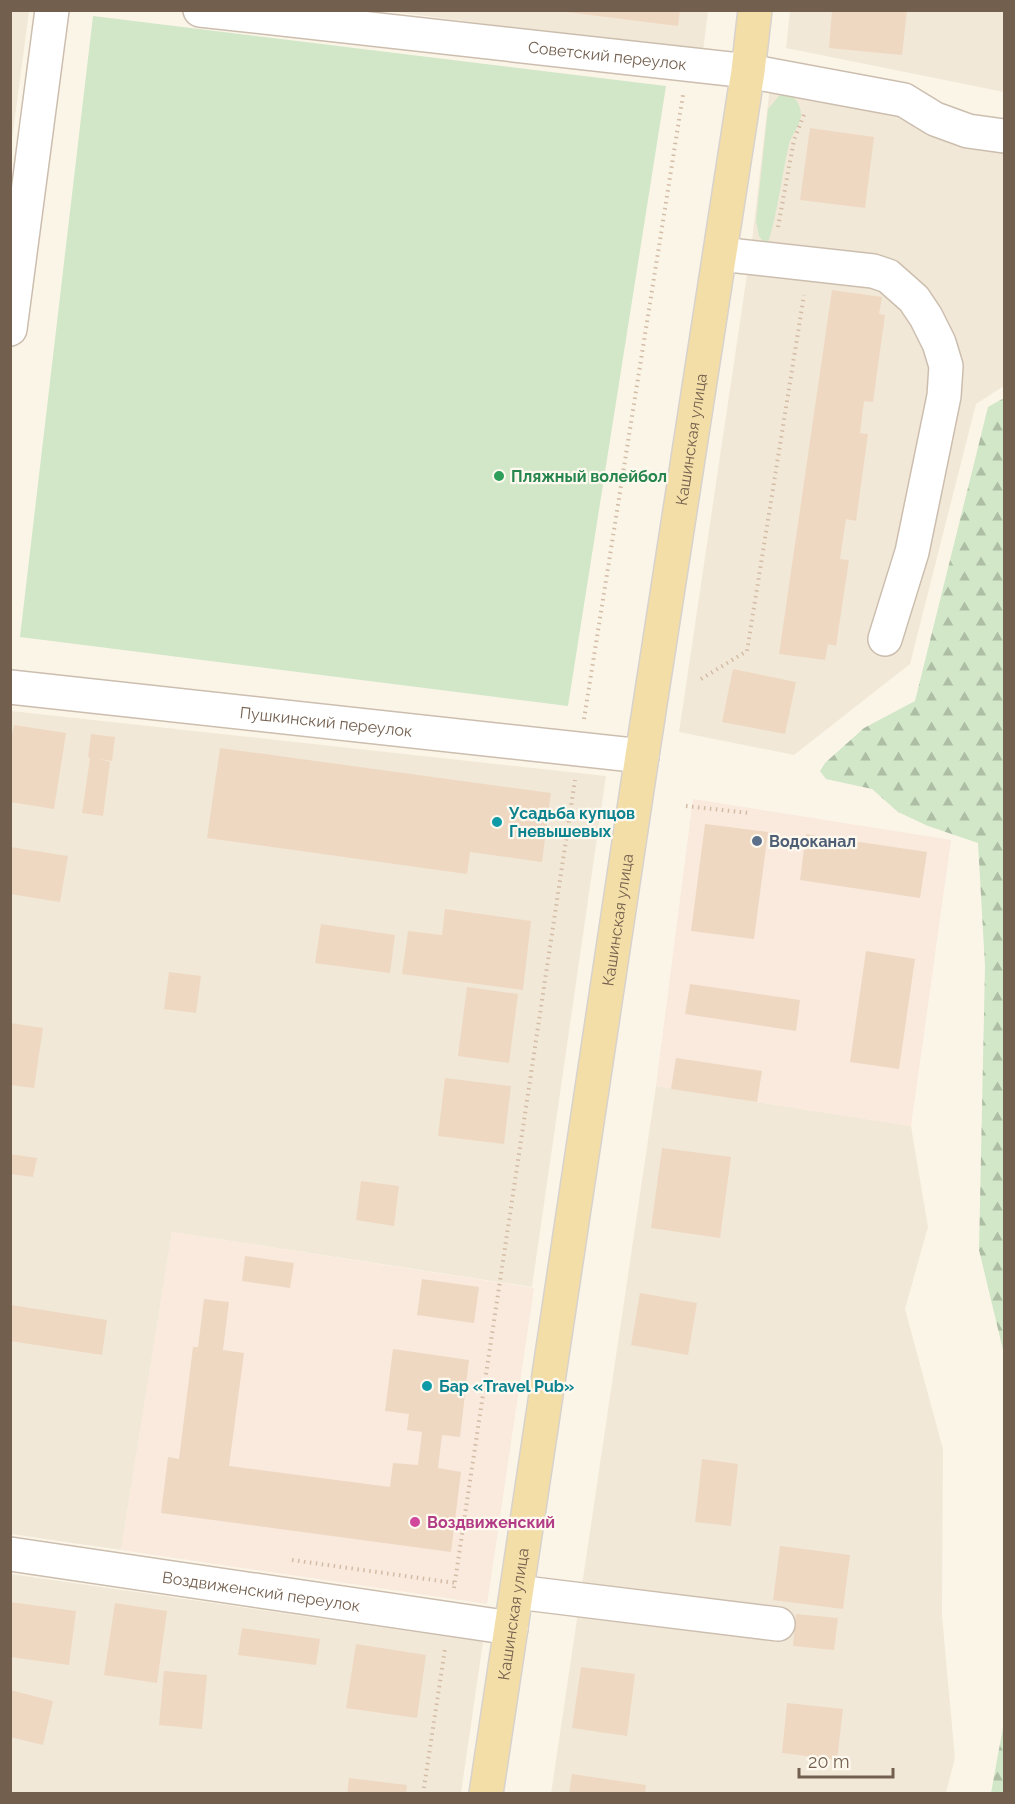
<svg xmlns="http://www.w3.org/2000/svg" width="1015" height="1804" font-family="Raleway,sans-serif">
  <defs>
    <pattern id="forest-firs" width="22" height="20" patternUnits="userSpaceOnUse" patternTransform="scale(1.5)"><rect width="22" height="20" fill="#d1e7c8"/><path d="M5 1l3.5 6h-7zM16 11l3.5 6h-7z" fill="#aebea5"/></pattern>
  </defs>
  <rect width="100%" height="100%" fill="#fbf5e8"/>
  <!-- residential -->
  <path fill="#f2e8d7" d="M11 10 29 11 11 147 10 11Z
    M386 11H708L703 52Z
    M790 11H1004V92L786 48Z
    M770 86 895 107 1004 146V386L976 404 910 664 794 755 679 732 752 241Z
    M11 711 606 776 532 1287 172 1232 121 1550 11 1534Z
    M656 1086 911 1126 928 1227 905 1309 943 1449 942 1615 955 1758 946 1793 551 1794Z
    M11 1574 483 1642 461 1793 11 1794Z"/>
  <!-- commercial -->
  <path fill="#fae9dd" d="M693 799 951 840 911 1126 656 1086Z
    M172 1232 534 1288 487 1604 121 1550Z"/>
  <!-- green -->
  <path fill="#d1e7c8" d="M93 16 666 86 568 706 20 637Z
    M785 93C795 96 800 103 801 114 801 125 792 133 789 144 781 178 778 213 767 246L759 236 756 221 768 109 779 96Z"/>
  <!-- forest -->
  <path fill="url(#forest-firs)" d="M1004 398V1354L979 1250 985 966 978 843 928 826 898 812 872 789 826 779 820 771 825 763 864 728 915 701 988 407Z
    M1004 1722V1793H991Z"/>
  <!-- building -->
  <path fill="#eed8c2" d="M566 10H680L678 26 566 12Z
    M832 10H907L902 55 829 48Z
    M810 128 874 137 865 208 800 200Z
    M832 290 882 297 879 314 885 315 873 402 864 401 860 433 868 434 856 521 846 519 840 559 849 560 836 646 828 644 825 660 779 654Z
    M733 669 796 682 785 734 722 722Z
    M14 725 66 733 54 809 10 802V745Z
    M91 734 115 737 112 761 100 759 110 762 103 816 82 813 90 758 88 757Z
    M220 748 551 793 542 862 470 852 467 874 207 838Z
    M705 824 768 832 754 939 691 931Z
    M806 834 927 852 920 898 800 880Z
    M10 847 68 856 60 902 10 894Z
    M445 909 531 921 523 990 402 974 408 931 442 935Z
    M321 924 395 935 390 973 315 963Z
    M866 951 915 959 899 1069 850 1062Z
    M169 972 201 976 196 1013 164 1009Z
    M690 984 800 1000 796 1031 685 1014Z
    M467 987 518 994 509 1063 458 1056Z
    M10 1023 43 1028 34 1088 10 1085Z
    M676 1058 762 1071 757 1102 671 1089Z
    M445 1078 511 1086 504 1144 438 1136Z
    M662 1148 731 1157 720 1238 651 1228Z
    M10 1154 37 1158 33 1177 10 1174Z
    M361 1181 399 1186 394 1226 356 1220Z
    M245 1256 294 1263 290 1288 242 1281Z
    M422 1279 479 1287 474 1323 417 1315Z
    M640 1293 697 1303 688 1355 631 1345Z
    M204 1299 229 1302 223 1350 244 1353 229 1466 390 1487 393 1463 418 1465 422 1432 407 1430 409 1414 385 1411 393 1349 469 1360 460 1437 442 1435 438 1468 461 1472 451 1552 161 1513 168 1457 179 1459 193 1347H198Z
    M11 1305 107 1320 102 1355 10 1341Z
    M702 1459 738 1464 731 1526 695 1522Z
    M780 1546 850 1555 843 1609 773 1600Z
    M10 1602 76 1611 69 1665 10 1657Z
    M115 1603 167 1611 157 1683 104 1675Z
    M796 1614 838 1618 834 1650 793 1646Z
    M242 1628 320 1639 316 1665 238 1655Z
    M356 1644 426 1655 417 1718 346 1708Z
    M581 1667 635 1674 627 1736 572 1728Z
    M164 1671 207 1675 202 1729 159 1725Z
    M10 1690 53 1701 43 1745 10 1737Z
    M787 1703 843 1709 837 1760 782 1753Z
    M572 1774 646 1785 645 1794H569Z
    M349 1778 407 1785 406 1794H347Z"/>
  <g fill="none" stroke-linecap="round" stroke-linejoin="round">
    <defs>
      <g id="minor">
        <path id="s1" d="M200 10 748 71 904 100 935 119 968 131 1004 136"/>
        <path d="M720 254 873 271 888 276 914 299 926 317 939 343 946 366 944 396 912 552 885 639"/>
        <path d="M10 329 52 10"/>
        <path id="s2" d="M10 687 642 756"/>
        <path id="s3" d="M10 1554 511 1628"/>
        <path d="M517 1592 778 1624"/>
      </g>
      <g id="major">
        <path id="s4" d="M486 1794 642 756 748 71 755 10"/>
      </g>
    </defs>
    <!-- minor casing -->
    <use href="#minor" stroke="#ccbeaf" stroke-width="36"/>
    <!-- major casing -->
    <use href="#major" stroke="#d8d2cd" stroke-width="36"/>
    <!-- path -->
    <path stroke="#d3bca5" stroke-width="4" stroke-dasharray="1.5 4.5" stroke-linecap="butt" d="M778 227 794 140 805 112
      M701 679 747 651 804 295
      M584 719 683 95
      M686 806 749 813
      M292 1560 455 1583
      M454 1588 575 780
      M423 1794 445 1649"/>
    <!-- minor -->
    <use href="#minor" stroke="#fff" stroke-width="33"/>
    <!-- major -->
    <use href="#major" stroke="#f3dea7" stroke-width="33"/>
  </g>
  <!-- markers -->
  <circle fill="#2e9e5b" stroke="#fef9ef" stroke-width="2" cx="499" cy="476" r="6"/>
  <g fill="#0f9aa8" stroke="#fef9ef" stroke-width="2">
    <circle cx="497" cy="822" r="6"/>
    <circle cx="427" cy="1386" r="6"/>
  </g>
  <circle fill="#5c6f8a" stroke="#fef9ef" stroke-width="2" cx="757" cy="841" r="6"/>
  <circle fill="#d1479c" stroke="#fef9ef" stroke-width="2" cx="415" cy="1522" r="6"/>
  <g text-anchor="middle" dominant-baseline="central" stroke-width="4.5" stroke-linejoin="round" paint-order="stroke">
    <!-- street labels -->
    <g font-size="16" fill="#735f4e" stroke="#fef9ef">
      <text stroke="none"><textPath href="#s1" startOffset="410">Советский переулок</textPath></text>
      <text stroke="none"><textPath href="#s4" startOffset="1370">Кашинская улица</textPath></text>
      <text stroke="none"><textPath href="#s2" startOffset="318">Пушкинский переулок</textPath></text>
      <text stroke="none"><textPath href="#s4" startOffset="884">Кашинская улица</textPath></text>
      <text stroke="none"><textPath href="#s3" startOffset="254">Воздвиженский переулок</textPath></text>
      <text stroke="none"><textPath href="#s4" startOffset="182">Кашинская улица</textPath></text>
    </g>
    <!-- leisure labels -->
    <g font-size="16" font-weight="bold" fill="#27864d" stroke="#fef9ef" text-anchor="start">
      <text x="511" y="476">Пляжный волейбол</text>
    </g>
    <!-- culture labels -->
    <g font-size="16" font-weight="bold" fill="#0d838f" stroke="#fef9ef" text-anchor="start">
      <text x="509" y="813">Усадьба купцов<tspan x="509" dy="18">Гневышевых</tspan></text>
      <text x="439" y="1386">Бар «Travel Pub»</text>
    </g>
    <!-- service labels -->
    <g font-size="16" font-weight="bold" fill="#4e5e75" stroke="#fef9ef" text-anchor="start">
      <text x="769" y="841">Водоканал</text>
    </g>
    <!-- hotel labels -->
    <g font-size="16" font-weight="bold" fill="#b23c85" stroke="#fef9ef" text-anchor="start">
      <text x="427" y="1522">Воздвиженский</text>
    </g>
  </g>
  <!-- border -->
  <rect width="1015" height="1804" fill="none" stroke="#735f4e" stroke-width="24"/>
  <!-- scale -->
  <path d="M799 1768v9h94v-9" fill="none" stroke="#735f4e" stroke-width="3"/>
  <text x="808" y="1768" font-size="18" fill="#735f4e" stroke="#fef9ef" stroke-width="4.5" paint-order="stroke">20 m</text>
</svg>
